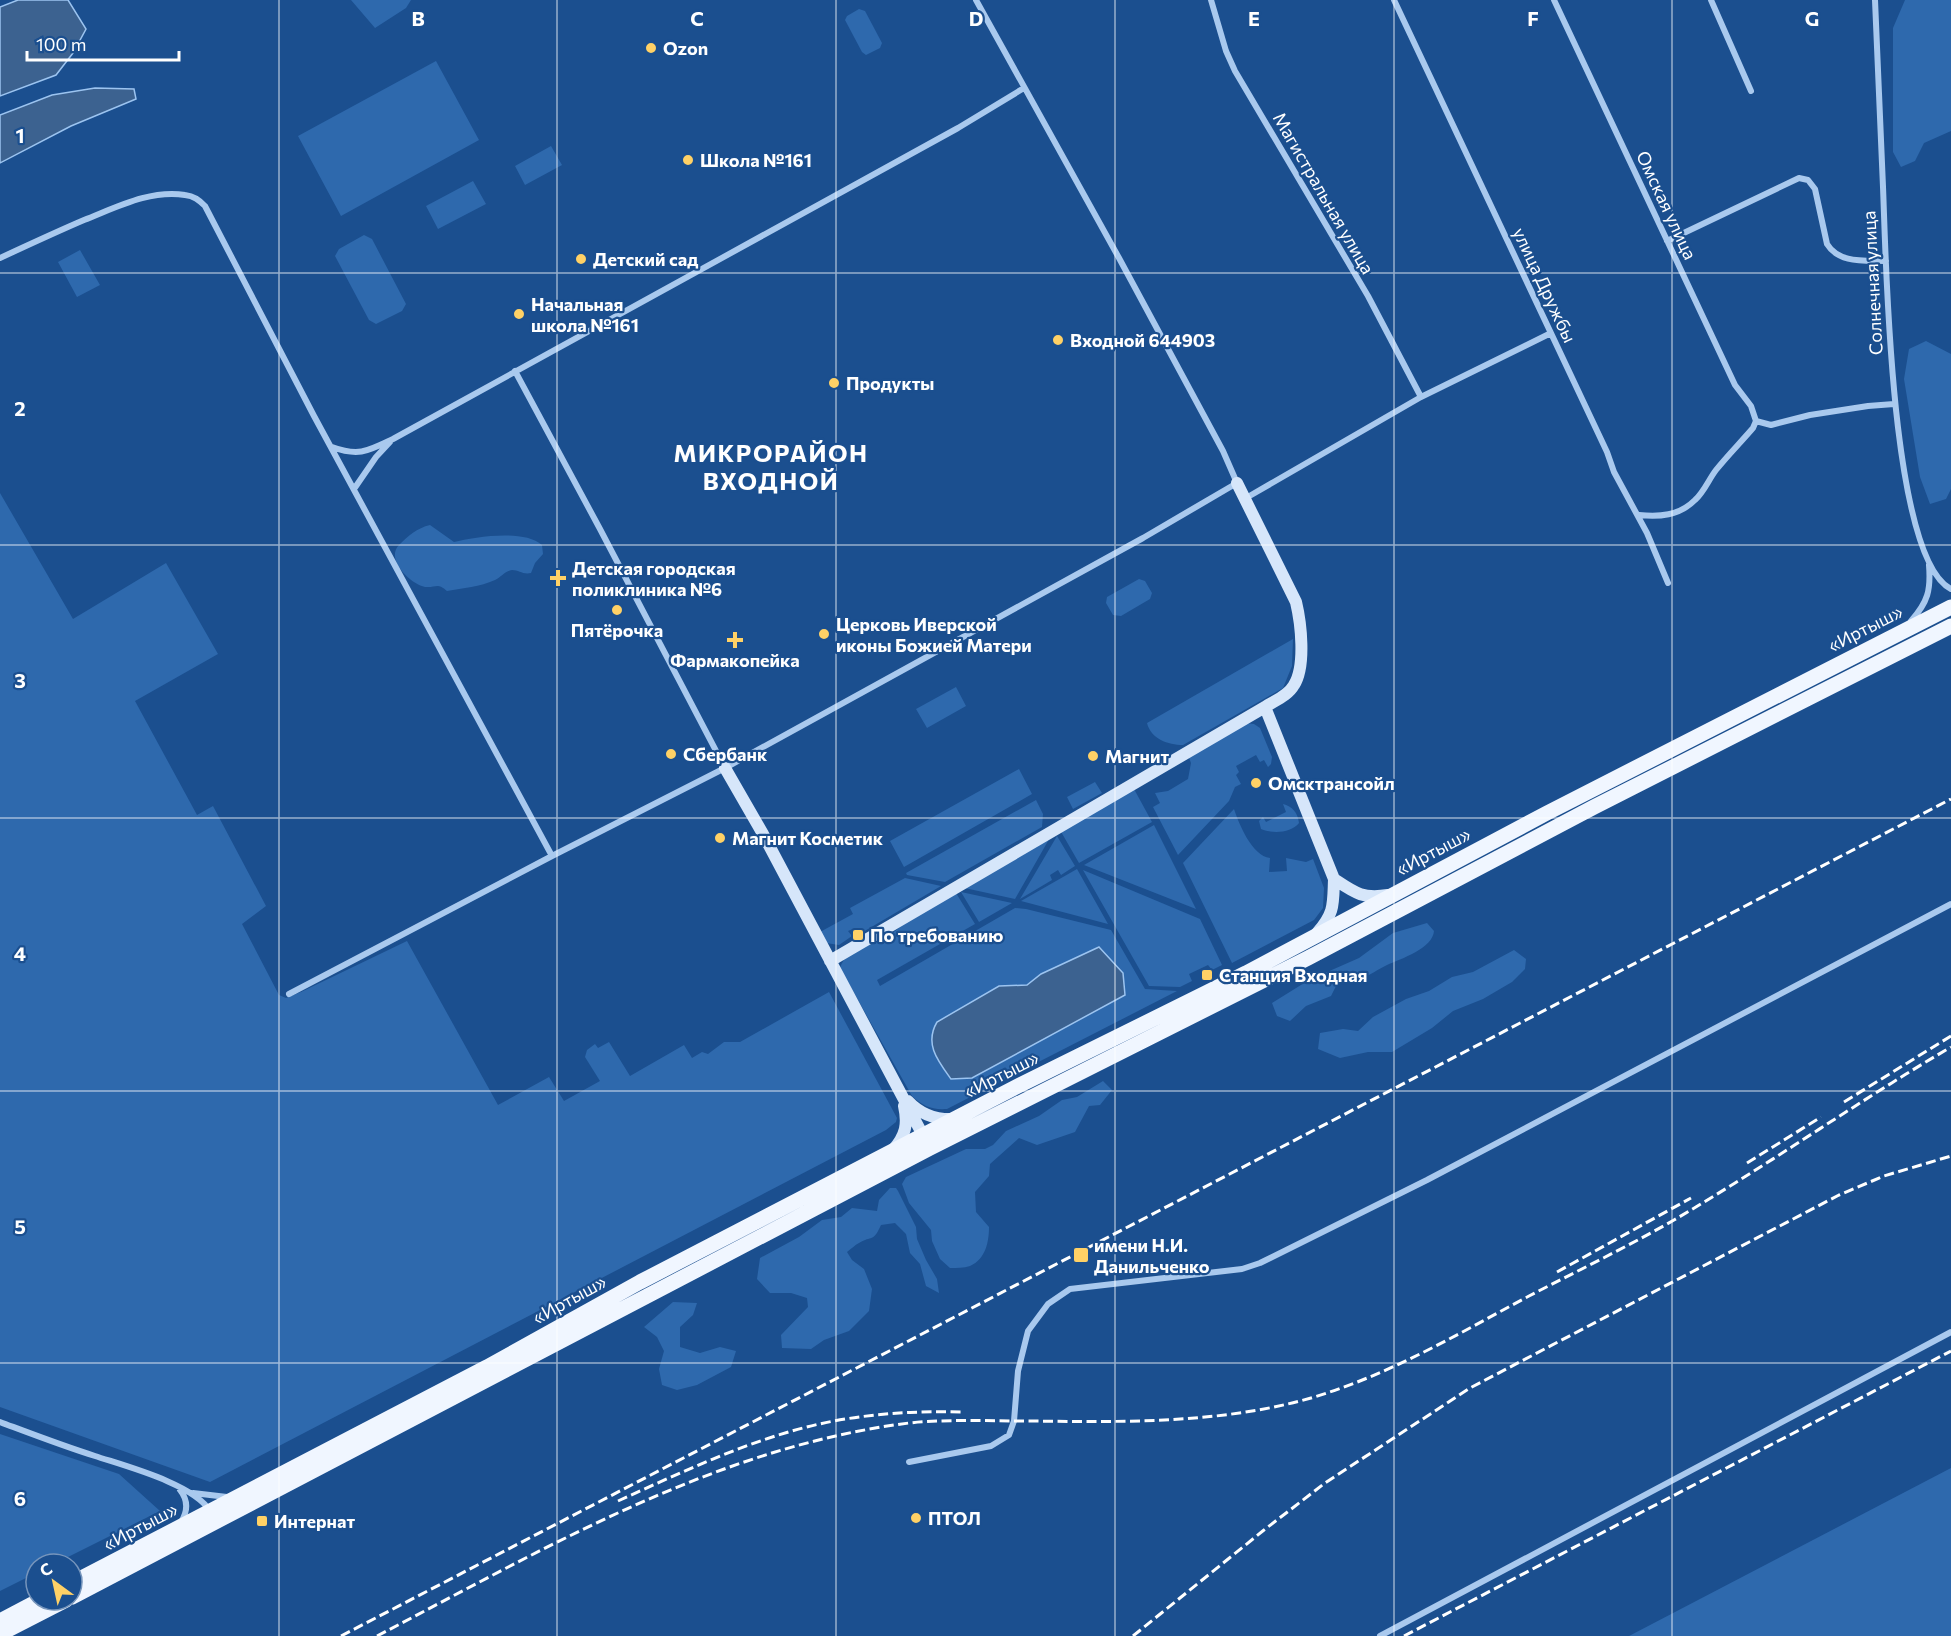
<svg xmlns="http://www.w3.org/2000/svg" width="1951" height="1636" font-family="Commissioner,sans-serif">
  <rect width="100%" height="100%" fill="#1b4f8f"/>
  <!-- green -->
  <path fill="#2e69ad" d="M351 0H411L406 8 375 28Z
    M1905 0H1951V131L1924 143 1915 161 1901 167 1893 152V28Z
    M859 9 865 11 882 43 880 48 866 55 862 52 845 20 847 16Z
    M436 61 479 140 341 216 298 136Z
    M551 146 562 165 525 185 515 166Z
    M473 181 486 204 438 229 426 206Z
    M364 235 372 239 406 304 402 311 376 324 369 320 335 256 339 249Z
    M80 250 100 285 77 297 58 262Z
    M1926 341 1951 354V489L1946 499 1930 504 1920 477 1904 379 1909 349Z
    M0 493 73 619 166 563 218 654 135 701 197 815 213 806 266 906 242 924 279 995 286 998 301 992 407 941 498 1105 549 1077 564 1101 600 1081 585 1057 587 1050 595 1044 598 1048 609 1042 630 1076 684 1045 692 1058 702 1052 708 1054 724 1042H740L829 992 897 1118 896 1122 886 1130 210 1482 0 1407Z
    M430 525 454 542C475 537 524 529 542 545L543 554 535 563 531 573C523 575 519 570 512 570 505 571 501 577 495 580 480 587 463 588 447 591 437 582 436 588 425 587 410 584 385 559 399 545 408 536 417 528 430 525Z
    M1139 579 1145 581 1152 593 1150 599 1121 616 1113 615 1106 603 1107 597Z
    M1293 639 1292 666 1283 688 1183 745C1168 745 1151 739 1147 723Z
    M956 687 966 706 927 728 916 709Z
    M1246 723 1254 724 1260 728 1272 757 1271 764 1268 767 1264 760 1260 762 1256 755 1236 766 1239 772 1236 775 1241 784 1235 787 1229 801 1178 855 1153 807 1160 803 1155 793 1168 791 1188 779 1191 763 1188 755Z
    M1019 769 1032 794 904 867 890 841Z
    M1095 782 1102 793 1073 809 1067 797Z
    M1134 789 1152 822 1079 863 1060 830Z
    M1036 800 1043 814 1042 827 945 882 907 875 906 873Z
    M1283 804C1292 806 1298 813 1299 823 1291 833 1273 834 1261 829L1259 821 1263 817 1266 822 1286 812Z
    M1234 809C1239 824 1252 856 1270 858L1269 872 1287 871 1286 858 1306 862 1313 859 1324 888 1323 908 1314 920 1232 963 1183 863Z
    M1154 825 1196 909 1084 865Z
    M1052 834 1015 899 960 887Z
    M1057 836 1075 866 1061 875 1058 870 1050 875 1052 880 1020 899Z
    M1077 869 1108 924 1021 901Z
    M1083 870 1200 919 1222 965 1212 970 1208 965 1189 974 1192 981 1180 987 1149 986Z
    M905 878 941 886 863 932 857 933 853 929 848 931 852 936 839 945 826 943 820 932 853 914 850 908Z
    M961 892 1012 903 979 922Z
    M956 893 975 924 877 980 880 986 1015 908 1026 909 1111 930 1145 989 1177 991 947 1109C931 1110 923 1106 912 1096L840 968C849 944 867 949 885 938 896 932 902 924 911 918 925 909 941 901 956 893Z
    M1427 923 1434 931C1433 948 1401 959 1387 965 1378 969 1370 976 1361 978 1353 980 1345 980 1338 982L1331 996 1306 1006 1290 1021 1277 1016 1272 1003 1309 980 1359 958 1393 933Z
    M1514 950 1526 959 1525 969 1512 982 1483 999 1453 1011 1432 1028 1392 1052H1368L1340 1058 1318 1049 1320 1033 1343 1029 1358 1031 1373 1017 1406 999 1429 991 1452 977 1473 972Z
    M1103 1081 1112 1090 1100 1105 1089 1106 1075 1132 1037 1145 1019 1138 990 1164 989 1176 975 1192 976 1212 989 1227C989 1241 986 1259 970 1266 964 1268 956 1268 950 1268L940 1259 932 1241 931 1230 909 1203 902 1184 906 1177 966 1149H985L993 1145 1006 1131 1039 1116 1062 1100 1077 1097Z
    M890 1188H896L898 1191 916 1227 917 1239 926 1260 937 1279 939 1293 926 1286 920 1264 910 1253 906 1234 895 1223 881 1225C873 1243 872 1235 859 1243 855 1245 851 1249 847 1252L852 1260 864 1269 872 1289 869 1311 849 1331 824 1340 811 1349 782 1348 781 1335 808 1307 807 1298 791 1293H770L757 1279 760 1258 799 1237 822 1220 841 1217 852 1208 877 1211 879 1200Z
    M673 1302 697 1303 693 1315 680 1327V1347L700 1353 720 1347 736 1351 731 1367 697 1385 677 1390 662 1385 659 1369 664 1351 657 1337 644 1327Z
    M0 1434 119 1474 160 1511 54 1564H36V1573L0 1591Z
    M1951 1468V1636H1629Z"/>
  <!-- water -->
  <path fill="#3c6290" stroke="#9cc4f0" stroke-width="1.5" d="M18 0H68L86 29 73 53 56 75 0 96V7Z
    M95 88 134 89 136 99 71 126 0 163V115L52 95Z
    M1099 947 1123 973 1125 995 972 1078 951 1079C938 1061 924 1044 937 1022L999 986 1027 985 1041 974Z"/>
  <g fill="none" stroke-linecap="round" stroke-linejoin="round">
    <!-- street -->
    <path stroke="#a9c9ee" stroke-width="6" d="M1211 0 1226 51 1235 71 1368 296 1421 397
      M1394 0 1607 452 1614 472 1647 533 1668 583
      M1554 0 1735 385 1751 406 1756 421
      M1711 0 1751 91
      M1875 0C1878 62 1880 125 1883 187 1886 257 1890 558 1951 589
      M1667 241 1799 178 1808 180 1815 189 1827 244C1839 264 1866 260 1886 261
      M0 258C28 245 56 232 84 220 115 208 151 189 185 195 194 196 199 200 205 206L314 416 552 856
      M515 371 600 529 725 768
      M1756 421 1771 425 1810 415 1868 406 1894 404
      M332 447C359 457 368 451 393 439L958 128 1024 88
      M354 489 376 457 390 442
      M1246 498 1421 397 1551 333
      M1639 515C1659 517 1679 516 1695 500 1704 492 1709 479 1716 470 1728 455 1741 442 1753 428L1756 421
      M1911 621C1928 602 1931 590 1929 565
      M289 994 552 856 725 768 1143 538 1237 483 1223 451 1119 258 976 0
      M0 1422C32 1434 63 1446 95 1456 125 1466 194 1484 210 1511
      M909 1462 991 1446 1009 1435 1014 1421 1018 1371 1028 1331 1048 1304 1070 1289 1242 1269 1260 1263 1427 1180 1951 904
      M180 1490C188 1500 188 1511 181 1522
      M193 1493 227 1497
      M1380 1636 1951 1332"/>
    <!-- secondary -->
    <path stroke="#d6e6fa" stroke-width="12" d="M1265 707 1334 879C1333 904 1335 913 1317 933
      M725 768 763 834 926 1141
      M1334 879C1355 893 1362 899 1388 895
      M830 961 1265 707C1274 701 1288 696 1294 685 1306 666 1301 623 1296 602L1237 483
      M908 1101C920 1114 935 1120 954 1119
      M893 1150C906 1135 908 1124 904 1106"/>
    <!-- primary -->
    <path stroke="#f0f6ff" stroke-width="15" d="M72 1583 487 1367 640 1282 1020 1085 1246 973 1547 813 1951 607
      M72 1597 930 1148 1308 958 1594 807 1951 626
      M0 1621 40 1600
      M0 1634 66 1600"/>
    <!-- rail -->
    <path stroke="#fff" stroke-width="3" stroke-dasharray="10 4.5" stroke-linecap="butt" d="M1844 1102 1951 1036
      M1747 1163 1821 1117
      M1557 1272 1691 1198
      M618 1501C687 1470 759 1435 834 1421 877 1413 919 1411 962 1412
      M341 1636 1951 799
      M377 1636C546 1548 717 1447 909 1423 949 1419 989 1421 1029 1421 1124 1422 1219 1424 1311 1398 1389 1375 1458 1334 1529 1296 1577 1271 1627 1247 1674 1220 1768 1165 1857 1102 1951 1047
      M1133 1636 1264 1530 1325 1483 1470 1388 1839 1195 1884 1176 1951 1156
      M1404 1636 1951 1351"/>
  </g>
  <!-- grid -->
  <path fill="none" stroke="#fff" stroke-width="1.5" stroke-opacity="0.55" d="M279 0V1636M557 0V1636M836 0V1636M1115 0V1636M1394 0V1636M1672 0V1636M0 273H1951M0 545H1951M0 818H1951M0 1091H1951M0 1363H1951"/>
  <!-- markers -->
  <g fill="#ffd166" stroke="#1b4f8f" stroke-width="2">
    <circle cx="651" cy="48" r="6"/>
    <circle cx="688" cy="160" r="6"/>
    <circle cx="581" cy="259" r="6"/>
    <circle cx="519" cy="314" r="6"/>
    <circle cx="1058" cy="340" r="6"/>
    <circle cx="834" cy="383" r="6"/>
    <path d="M555 569h6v6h6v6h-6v6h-6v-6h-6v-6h6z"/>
    <circle cx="617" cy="610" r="6"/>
    <circle cx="824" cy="634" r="6"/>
    <path d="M732 631h6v6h6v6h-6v6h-6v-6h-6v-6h6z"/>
    <circle cx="671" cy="754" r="6"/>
    <circle cx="1093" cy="756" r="6"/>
    <circle cx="1256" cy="783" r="6"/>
    <circle cx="720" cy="838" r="6"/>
    <rect x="852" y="929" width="12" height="12" rx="3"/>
    <rect x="1201" y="969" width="12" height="12" rx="3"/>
    <rect x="1073" y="1247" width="16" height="16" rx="3"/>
    <circle cx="916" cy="1518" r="6"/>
    <rect x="256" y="1515" width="12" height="12" rx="3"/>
  </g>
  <g text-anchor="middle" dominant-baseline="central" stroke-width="4.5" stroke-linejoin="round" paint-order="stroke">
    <!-- poi labels -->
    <g font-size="18" font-weight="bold" fill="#fff" stroke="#1b4f8f" text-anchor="start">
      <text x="663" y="48">Ozon</text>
      <text x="700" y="160">Школа №161</text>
      <text x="593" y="259">Детский сад</text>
      <text x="531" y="304">Начальная<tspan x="531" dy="21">школа №161</tspan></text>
      <text x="1070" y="340">Входной 644903</text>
      <text x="846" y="383">Продукты</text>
      <text x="572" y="568">Детская городская<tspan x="572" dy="21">поликлиника №6</tspan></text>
      <text x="836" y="624">Церковь Иверской<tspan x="836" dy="21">иконы Божией Матери</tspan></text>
      <text x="617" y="630" text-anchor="middle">Пятёрочка</text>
      <text x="735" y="660" text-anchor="middle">Фармакопейка</text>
      <text x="683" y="754">Сбербанк</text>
      <text x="1105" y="756">Магнит</text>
      <text x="1268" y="783">Омсктрансойл</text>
      <text x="732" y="838">Магнит Косметик</text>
      <text x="870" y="935">По требованию</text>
      <text x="1219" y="975">Станция Входная</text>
      <text x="1094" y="1245">имени Н.И.<tspan x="1094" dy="21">Данильченко</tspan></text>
      <text x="928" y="1518">ПТОЛ</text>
      <text x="274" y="1521">Интернат</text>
    </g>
    <!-- street labels -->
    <g font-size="18" fill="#fff" stroke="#1b4f8f">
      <text transform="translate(1324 193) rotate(60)">Магистральная улица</text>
      <text transform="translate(1667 205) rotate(65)">Омская улица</text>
      <text transform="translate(1872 283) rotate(-93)">Солнечная улица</text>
      <text transform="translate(1545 285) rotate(65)">улица Дружбы</text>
      <text transform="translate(1865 628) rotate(-27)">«Иртыш»</text>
      <text transform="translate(1433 851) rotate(-28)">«Иртыш»</text>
      <text transform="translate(1001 1074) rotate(-27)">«Иртыш»</text>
      <text transform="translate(569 1299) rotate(-29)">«Иртыш»</text>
      <text transform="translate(140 1526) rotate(-28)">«Иртыш»</text>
    </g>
    <!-- district labels -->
    <g font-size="24" font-weight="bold" letter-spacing="1.5" fill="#fff" stroke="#1b4f8f">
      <text x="771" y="452">МИКРОРАЙОН<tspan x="771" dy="28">ВХОДНОЙ</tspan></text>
    </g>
  </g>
  <g font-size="20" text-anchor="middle" font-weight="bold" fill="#fff" stroke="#1b4f8f" stroke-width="4.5" stroke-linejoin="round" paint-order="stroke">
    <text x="418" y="26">B</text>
    <text x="697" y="26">C</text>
    <text x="976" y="26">D</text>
    <text x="1254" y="26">E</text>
    <text x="1533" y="26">F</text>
    <text x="1812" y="26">G</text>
    <text x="20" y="143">1</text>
    <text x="20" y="416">2</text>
    <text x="20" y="688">3</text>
    <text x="20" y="961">4</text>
    <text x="20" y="1234">5</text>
    <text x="20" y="1506">6</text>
  </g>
  <!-- north arrow -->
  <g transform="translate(54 1582) rotate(327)"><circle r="28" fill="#1b4f8f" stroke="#7695bc" stroke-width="1.5"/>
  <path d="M0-4.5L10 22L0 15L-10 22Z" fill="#ffd166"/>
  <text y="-9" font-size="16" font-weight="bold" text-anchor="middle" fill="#ffffff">С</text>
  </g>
  <!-- scale -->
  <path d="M27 51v9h152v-9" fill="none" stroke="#ffffff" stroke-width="3"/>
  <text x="36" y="51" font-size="18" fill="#ffffff" stroke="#1b4f8f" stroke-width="4.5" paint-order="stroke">100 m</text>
</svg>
